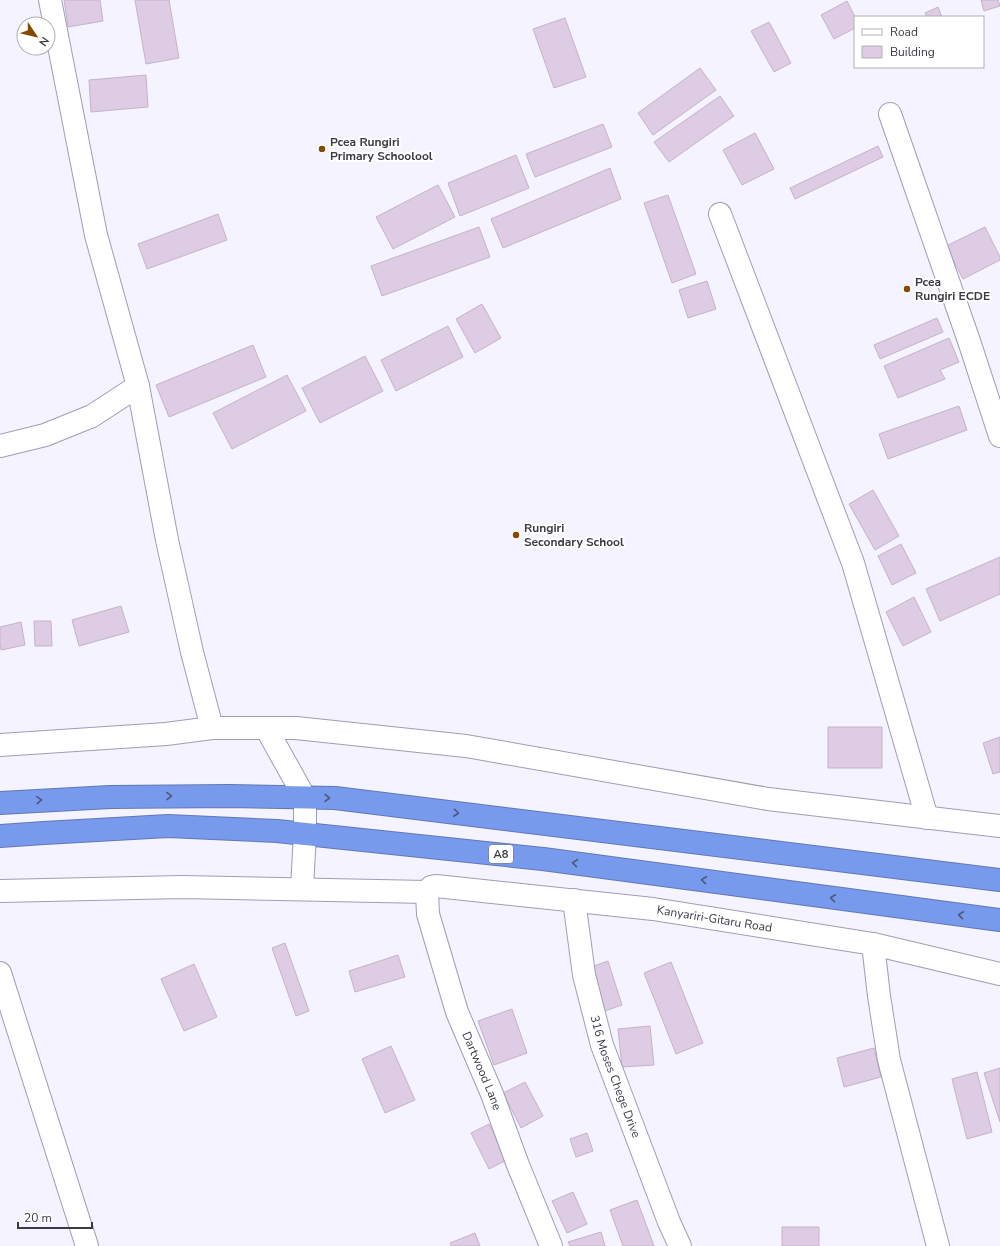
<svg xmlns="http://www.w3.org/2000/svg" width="1000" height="1246" font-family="'Nunito Sans',sans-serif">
  <rect width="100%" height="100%" fill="#f4f3ff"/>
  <!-- building -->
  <path fill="#decbe4" stroke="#c5b2ca" d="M64 0H100L103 21 68 27Z
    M135 0H169L179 58 146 64Z
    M981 0H998L1000 6 984 11Z
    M847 1 855 17V28L834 39 821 15Z
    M938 7 942 17H927L925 13Z
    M565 18 586 77 554 88 533 29Z
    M769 22 791 63 774 72 751 31Z
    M700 68 716 90 653 135 638 113Z
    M146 75 148 107 91 112 89 80Z
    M720 96 734 116 669 162 654 142Z
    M603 124 612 147 535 177 526 154Z
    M755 133 774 169 742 185 723 150Z
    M878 146 883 157 795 199 790 188Z
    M516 155 529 188 460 216 448 183Z
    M610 168 621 199 503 248 491 219Z
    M438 185 455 217 393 249 376 217Z
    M668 195 696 274 672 283 644 203Z
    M218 214 227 240 147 269 138 244Z
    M479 227 490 257 382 296 371 266Z
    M985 227 1000 257V260L963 279 946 246Z
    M707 281 716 309 688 318 679 290Z
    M482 304 501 338 475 353 456 319Z
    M937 318 943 332 880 359 874 345Z
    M448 326 463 357 396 391 381 360Z
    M949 338 959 362 940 370 945 379 898 398 884 366Z
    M253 345 266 377 169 417 156 385Z
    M365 356 383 391 320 423 302 388Z
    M287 375 306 411 232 449 213 413Z
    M959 406 967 430 888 459 879 434Z
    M873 490 899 536 875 550 849 504Z
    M901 544 916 573 892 585 878 556Z
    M1000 557V594L940 621 926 589Z
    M914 597 931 632 903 646 886 612Z
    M121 606 129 632 79 646 72 620Z
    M34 621H51L52 646H35Z
    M21 622 25 645 1 650 0 644V627Z
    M828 727H882V768H828Z
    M1000 737V772L993 774 983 743Z
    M285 943 309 1011 296 1016 272 948Z
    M398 955 405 977 355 992 349 971Z
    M608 961 622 1005 605 1011 591 967Z
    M671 962 703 1043 676 1054 644 973Z
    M194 964 217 1017 184 1031 161 979Z
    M512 1009 527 1053 494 1065 478 1021Z
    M650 1026 654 1065 622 1067 618 1029Z
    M391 1046 415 1100 385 1113 362 1059Z
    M874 1048 881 1077 844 1087 837 1058Z
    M1000 1068V1122L984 1073Z
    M977 1072 992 1132 967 1139 952 1079Z
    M525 1082 543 1116 521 1128 503 1093Z
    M489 1124 507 1160 489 1169 471 1133Z
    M587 1133 593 1151 576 1157 570 1139Z
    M573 1192 587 1224 567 1233 552 1201Z
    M637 1200 654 1246H623L610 1210Z
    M782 1227H819V1246H782Z
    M601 1232 605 1246H570L568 1242Z
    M475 1233 480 1246H451L450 1243Z"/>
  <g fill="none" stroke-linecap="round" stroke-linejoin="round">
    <defs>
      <g id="minor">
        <path d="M50 0 96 235 138 386 167 540 192 652 212 728"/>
        <path d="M890 114 969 341 1000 436"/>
        <path d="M720 214 853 563 927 818"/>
        <path d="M0 446 45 435 92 416 138 386"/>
        <path d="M266 728 305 798V833L302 889"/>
        <path d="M0 745 166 734 212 728H296L466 746 768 799 1000 826"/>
        <path d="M0 891 182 887 427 892"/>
        <path id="s1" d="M427 892 431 887 436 886 653 909 873 944 1000 974"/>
        <path id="s2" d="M427 892 428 914 457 1012 492 1094 518 1165 551 1246"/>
        <path id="s3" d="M574 900 584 975 602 1045 669 1222 680 1246"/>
        <path d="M873 944 879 996 889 1060 938 1246"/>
        <path d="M0 973 87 1246"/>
      </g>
      <path id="highway" d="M0 803 110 797 230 796 335 798 1000 880
        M0 836 44 833 168 826 277 831 543 859 1000 920"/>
    </defs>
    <!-- minor casing -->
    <use href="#minor" stroke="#a09cb7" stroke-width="24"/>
    <!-- highway casing -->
    <use href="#highway" stroke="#6378b2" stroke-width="24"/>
    <!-- minor -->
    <use href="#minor" stroke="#fff" stroke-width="22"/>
    <!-- highway -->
    <use href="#highway" stroke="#789aed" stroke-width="22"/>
  </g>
  <!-- one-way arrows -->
  <defs><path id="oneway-chevron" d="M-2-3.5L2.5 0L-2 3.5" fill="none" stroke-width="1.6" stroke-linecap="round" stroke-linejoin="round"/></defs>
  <g stroke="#4d5677">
    <use href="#oneway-chevron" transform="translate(169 796) rotate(-1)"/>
    <use href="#oneway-chevron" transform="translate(327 798) rotate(1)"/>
    <use href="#oneway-chevron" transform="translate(39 800) rotate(-3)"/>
    <use href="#oneway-chevron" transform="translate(456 813) rotate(7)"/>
    <use href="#oneway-chevron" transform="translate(575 863) rotate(-172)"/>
    <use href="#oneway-chevron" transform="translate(704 880) rotate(-172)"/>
    <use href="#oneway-chevron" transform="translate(833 898) rotate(-172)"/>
    <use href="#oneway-chevron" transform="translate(961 915) rotate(-172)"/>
  </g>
  <!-- markers -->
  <g fill="#844b00" stroke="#fff" stroke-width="1.5">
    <circle cx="322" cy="149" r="4"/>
    <circle cx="907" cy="289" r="4"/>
    <circle cx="516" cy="535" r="4"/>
  </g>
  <g text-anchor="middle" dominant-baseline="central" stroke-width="4" stroke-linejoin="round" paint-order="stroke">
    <!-- shield labels -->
    <rect fill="#fff" stroke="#76747c" stroke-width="1" x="489" y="845" width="24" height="18" rx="3"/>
    <g font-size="11" font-weight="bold" fill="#3b3944">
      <text x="501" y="854">A8</text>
    </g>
    <!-- poi labels -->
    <g font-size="12" font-weight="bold" fill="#3b3944" stroke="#fff" text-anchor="start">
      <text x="330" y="142">Pcea Rungiri<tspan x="330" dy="14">Primary Schoolool</tspan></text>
      <text x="915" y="282">Pcea<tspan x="915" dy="14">Rungiri ECDE</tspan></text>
      <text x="524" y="528">Rungiri<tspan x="524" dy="14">Secondary School</tspan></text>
    </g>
    <!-- street labels -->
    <g font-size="12" fill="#3b3944" stroke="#fff">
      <text stroke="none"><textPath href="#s1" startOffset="292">Kanyariri-Gitaru Road</textPath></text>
      <text stroke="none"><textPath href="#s2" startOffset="188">Dartwood Lane</textPath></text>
      <text stroke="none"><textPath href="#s3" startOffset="182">316 Moses Chege Drive</textPath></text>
    </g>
  </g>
  <!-- legend -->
  <rect x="854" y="16" width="130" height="52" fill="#ffffff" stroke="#b1b0b4"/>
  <rect x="862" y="29" width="20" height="6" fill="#ffffff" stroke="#b1b0b4"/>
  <text x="890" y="36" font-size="12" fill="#3b3944">Road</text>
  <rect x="862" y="46" width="20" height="12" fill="#decbe4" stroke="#b1b0b4"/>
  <text x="890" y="56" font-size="12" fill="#3b3944">Building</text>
  <!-- north arrow -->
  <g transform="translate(36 36) rotate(125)"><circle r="19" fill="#ffffff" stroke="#b1b0b4"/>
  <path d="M0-3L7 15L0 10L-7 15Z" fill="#844b00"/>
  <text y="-6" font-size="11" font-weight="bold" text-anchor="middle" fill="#3b3944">N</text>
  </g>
  <!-- scale -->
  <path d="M18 1222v6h74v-6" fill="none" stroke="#3b3944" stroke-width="2"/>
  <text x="24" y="1222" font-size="12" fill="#3b3944" stroke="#ffffff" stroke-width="3" paint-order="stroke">20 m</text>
</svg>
